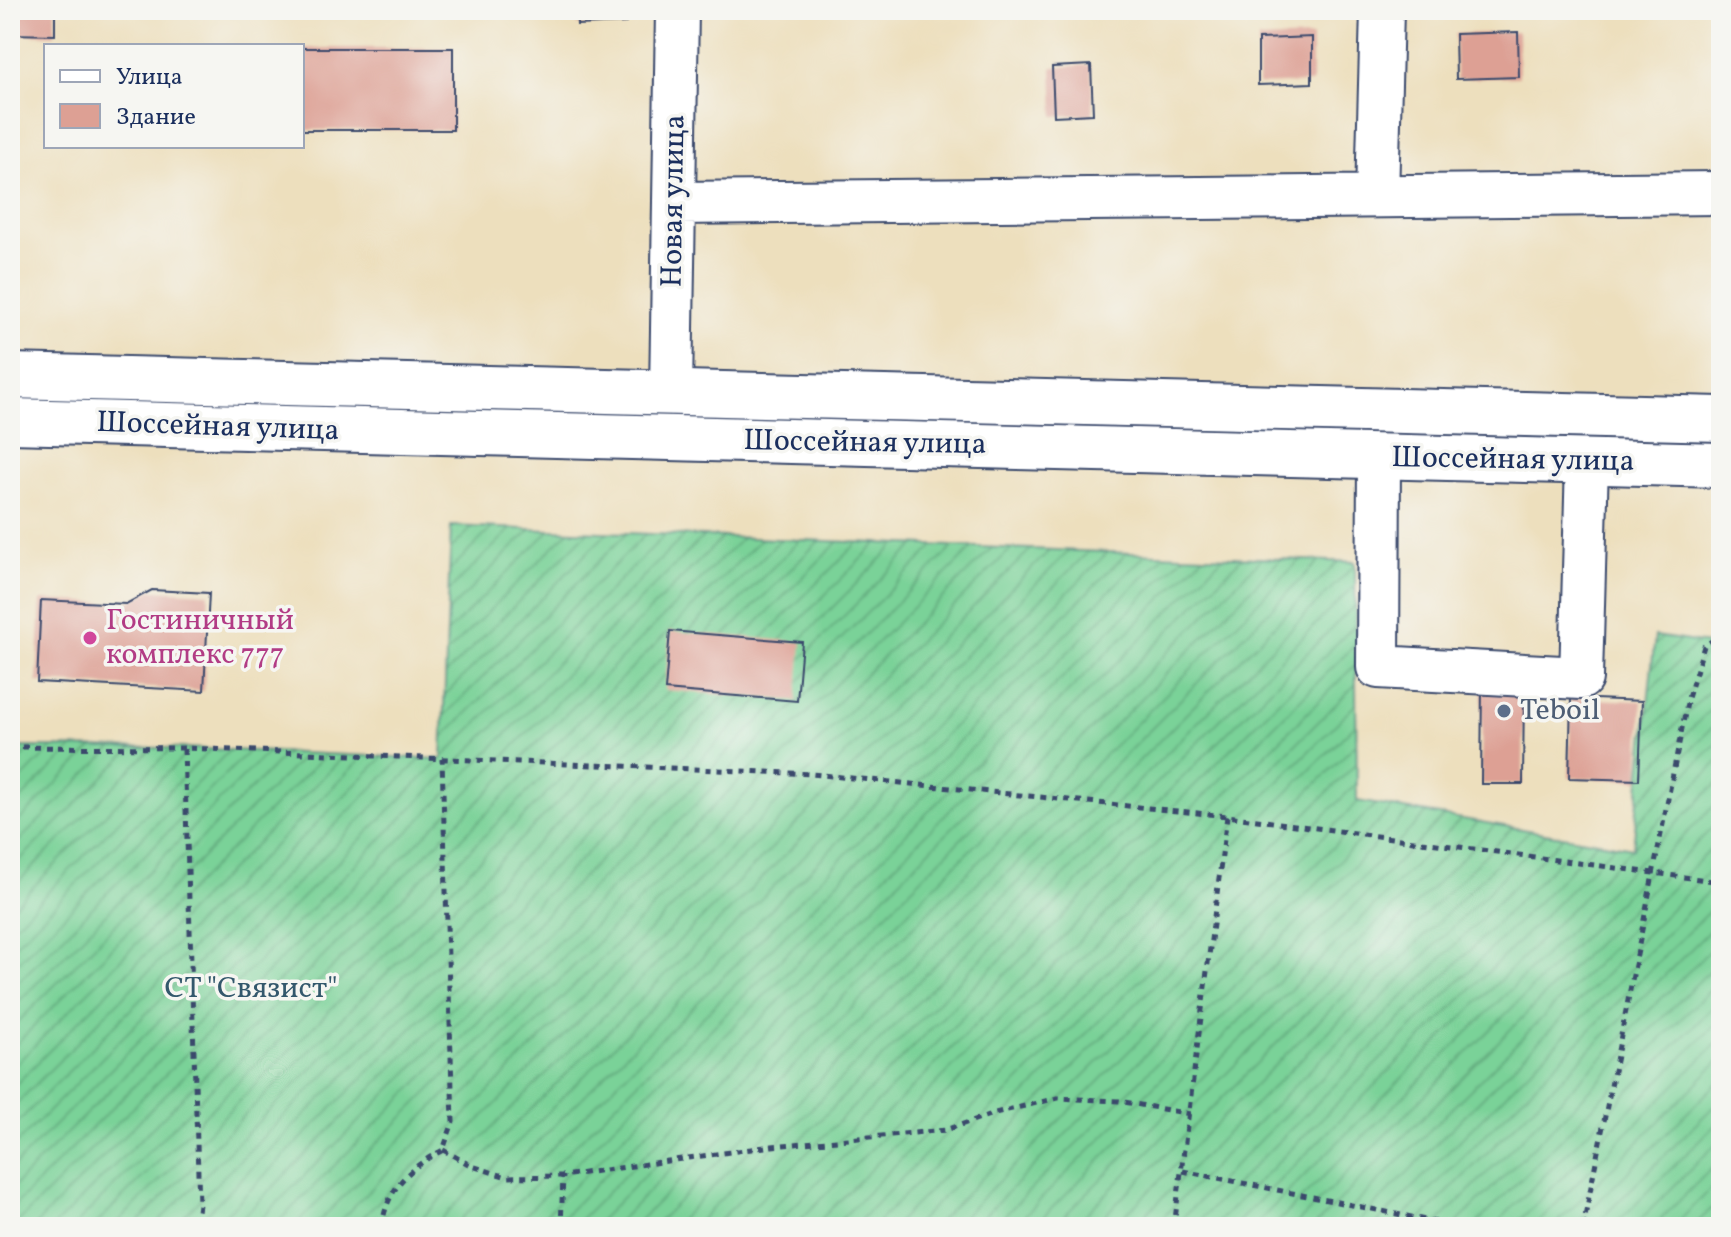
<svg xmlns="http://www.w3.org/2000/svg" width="1731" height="1237" font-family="Vollkorn,serif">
  <defs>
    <pattern id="garden-furrows" width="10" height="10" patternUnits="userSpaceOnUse" patternTransform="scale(2)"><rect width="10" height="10" fill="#7ad298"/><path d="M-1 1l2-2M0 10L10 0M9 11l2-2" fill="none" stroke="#63ab7f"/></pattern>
  </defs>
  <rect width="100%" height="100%" fill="#f6f6f2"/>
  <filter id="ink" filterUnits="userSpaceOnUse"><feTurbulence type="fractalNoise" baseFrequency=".0125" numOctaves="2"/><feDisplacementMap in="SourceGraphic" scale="16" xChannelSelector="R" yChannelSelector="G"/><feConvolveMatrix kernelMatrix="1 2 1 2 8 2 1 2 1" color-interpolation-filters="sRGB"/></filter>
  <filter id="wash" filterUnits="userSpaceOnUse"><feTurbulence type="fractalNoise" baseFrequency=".006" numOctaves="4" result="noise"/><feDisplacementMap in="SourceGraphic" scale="32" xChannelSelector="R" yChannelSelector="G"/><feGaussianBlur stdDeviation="1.8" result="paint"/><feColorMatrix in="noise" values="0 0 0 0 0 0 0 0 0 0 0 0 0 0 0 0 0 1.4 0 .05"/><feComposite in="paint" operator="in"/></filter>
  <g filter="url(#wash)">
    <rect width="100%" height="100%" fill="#eddfbd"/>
    <!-- garden -->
    <path fill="url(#garden-furrows)" stroke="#4a807b" stroke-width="2" d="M451 526 1355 562 1357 801 1633 848 1655 636 1721 646V1227H10V747L184 748 442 759Z"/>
    <g id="blocks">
      <!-- building -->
      <path fill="#dda094" d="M10 10H55V35L10 34Z
        M576 10H625L626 23 577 25Z
        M1518 32 1519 77 1456 79 1455 34Z
        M1312 37V83L1258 85V39Z
        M302 48H453V130H302Z
        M1091 65 1093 114 1054 116 1052 67Z
        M152 590 209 593 204 691 37 682 41 600 126 604Z
        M670 631 802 642 797 701 665 690Z
        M1482 683 1524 684 1523 784H1481Z
        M1571 698 1642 701 1639 780 1569 778Z"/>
    </g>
  </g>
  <g filter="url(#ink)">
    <use href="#blocks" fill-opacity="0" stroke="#3a496c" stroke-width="2"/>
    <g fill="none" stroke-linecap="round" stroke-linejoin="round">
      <defs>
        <path id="minor" d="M1377 196 1382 10
          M675 203 1721 193
          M671 393 677 10
          M1379 456 1378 667 1581 678 1587 462"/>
        <path id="highway" d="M10 376 1721 419
          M10 421 1721 465"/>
      </defs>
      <!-- minor casing -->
      <use href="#minor" stroke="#3a496c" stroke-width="46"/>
      <!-- highway casing -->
      <use href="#highway" stroke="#3a496c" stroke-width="48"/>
      <!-- path -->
      <path stroke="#3a496c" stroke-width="5" stroke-dasharray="6 6" stroke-linecap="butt" d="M10 747 184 748 812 774 1227 816 1721 882
        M184 749 199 1204 196 1227
        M443 1150 472 1166 507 1177 563 1176 772 1146 946 1130 995 1113 1058 1098 1119 1101 1190 1114
        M1183 1171 1461 1227
        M382 1227C386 1189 411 1166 443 1150L453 1122 442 759
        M561 1227 563 1176
        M1174 1227 1227 816
        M1583 1227 1688 698 1704 646 1721 635"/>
      <!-- minor -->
      <use href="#minor" stroke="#fff" stroke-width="42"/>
      <!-- highway -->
      <use href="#highway" stroke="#fff" stroke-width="44"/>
    </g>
  </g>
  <!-- markers -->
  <circle fill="#d1479c" stroke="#f6f6f2" stroke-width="3" cx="90" cy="638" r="8"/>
  <circle fill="#5c6f8a" stroke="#f6f6f2" stroke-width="3" cx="1504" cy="711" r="8"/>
  <g text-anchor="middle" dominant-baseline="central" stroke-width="7" stroke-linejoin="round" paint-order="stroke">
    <!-- street labels -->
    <g font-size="30" fill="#1b2f5e" stroke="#f6f6f2">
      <text transform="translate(674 201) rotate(-89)">Новая улица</text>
      <text transform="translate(218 427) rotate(2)">Шоссейная улица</text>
      <text transform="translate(865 443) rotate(1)">Шоссейная улица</text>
      <text transform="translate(1513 460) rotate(1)">Шоссейная улица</text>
    </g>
    <!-- hotel labels -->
    <g font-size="30" fill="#b23c85" stroke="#f6f6f2" text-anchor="start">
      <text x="106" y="621">Гостиничный<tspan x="106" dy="34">комплекс 777</tspan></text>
    </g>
    <!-- service labels -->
    <g font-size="30" fill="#4e5e75" stroke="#f6f6f2" text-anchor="start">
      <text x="1520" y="711">Teboil</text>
    </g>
    <!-- park labels -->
    <g font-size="30" fill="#33586c" stroke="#f6f6f2">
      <text x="251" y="989">СТ "Связист"</text>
    </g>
  </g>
  <!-- margin -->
  <rect width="1731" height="1237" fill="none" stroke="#f6f6f2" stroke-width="40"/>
  <!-- legend -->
  <rect x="44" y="44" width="260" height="104" fill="#f6f6f2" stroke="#9ea6b7" stroke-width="2"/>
  <rect x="60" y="70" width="40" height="12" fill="#ffffff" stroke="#9ea6b7" stroke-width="2"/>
  <text x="116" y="84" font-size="24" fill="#1b2f5e">Улица</text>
  <rect x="60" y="104" width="40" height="24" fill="#dda094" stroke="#9ea6b7" stroke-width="2"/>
  <text x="116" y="124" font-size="24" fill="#1b2f5e">Здание</text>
</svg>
